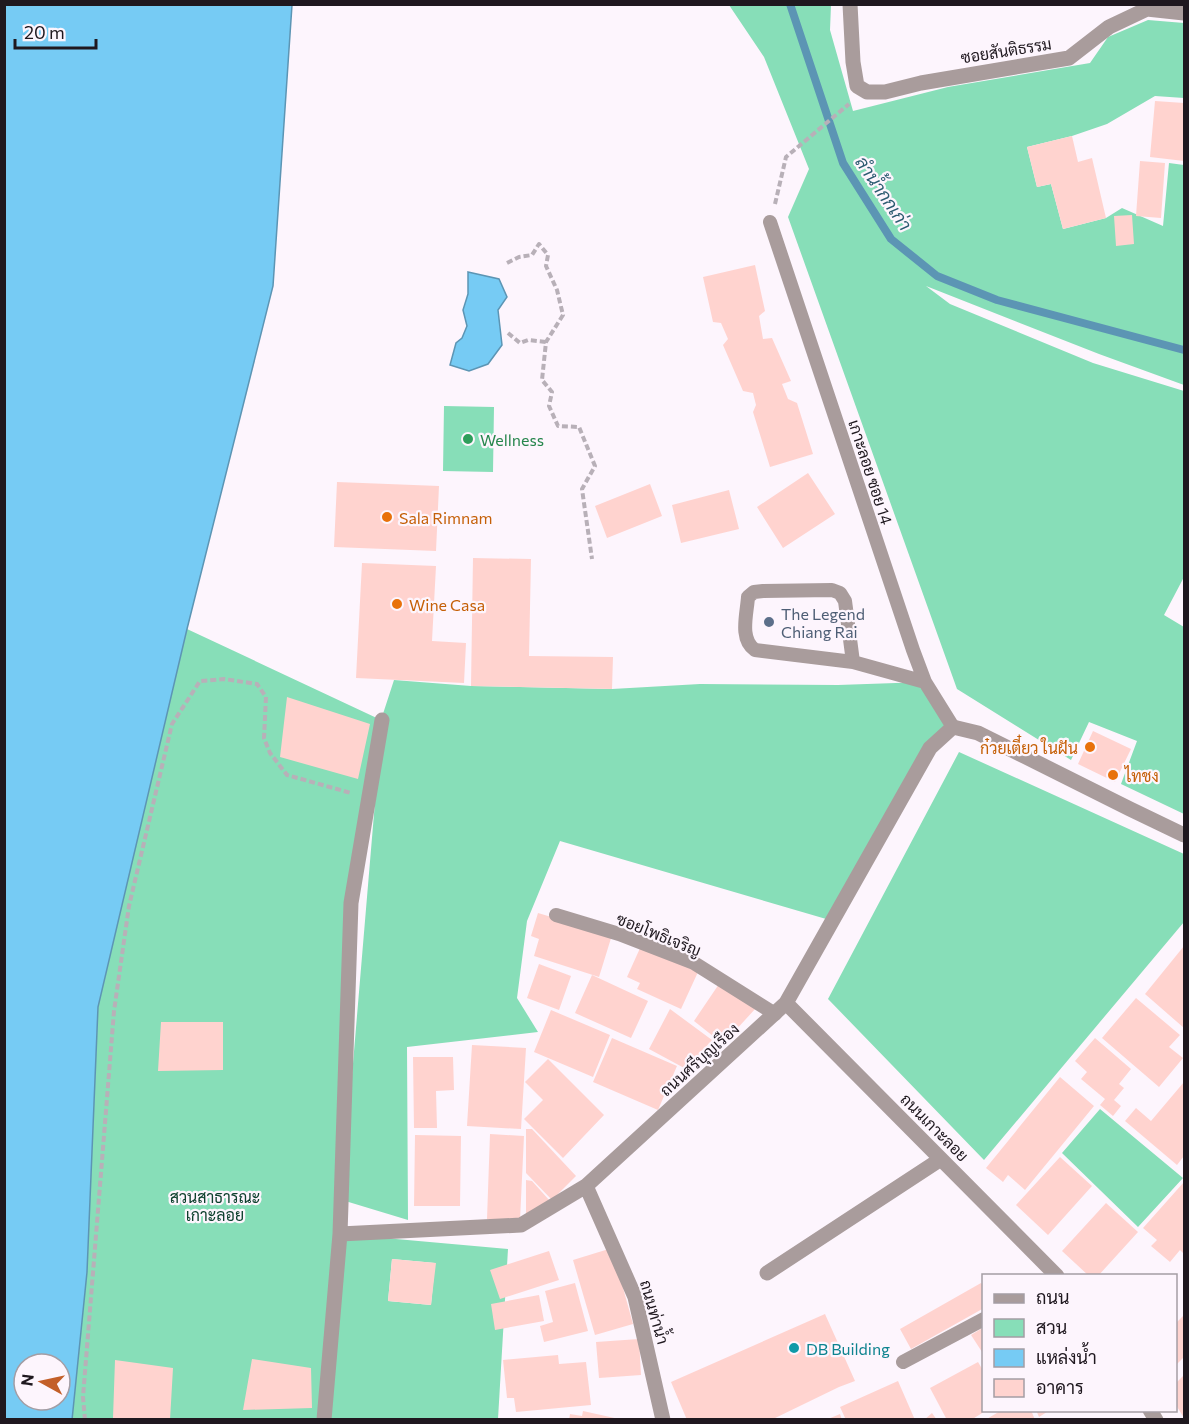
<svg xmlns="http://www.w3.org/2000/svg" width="1189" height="1424" font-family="Commissioner,Sarabun,sans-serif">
  <rect width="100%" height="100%" fill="#fdf5fd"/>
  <!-- green -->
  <path fill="#87deb8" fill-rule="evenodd" d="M729 5H831L830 30 853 111 948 87 1090 63 1108 37 1148 20 1184 23V98L1155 96 1107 124 1072 136 1027 147 1037 187 1051 184 1063 229 1106 218 1122 208 1163 226 1169 163 1184 165V385L1099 354 926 286 950 304 1093 363 1184 391V577L1164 615 1184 627V814L1121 784 1137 741 1089 722 1071 760 957 689 788 217 809 169 764 57Z
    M444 406 494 407 493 472 443 471Z
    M187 629 381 720 394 680 471 686 612 689 700 684 838 685 925 682 953 727 906 793 833 921 560 841 527 921 517 998 538 1032 407 1047 408 1220 342 1200 340 1234 508 1249 498 1419 72 1420 87 1272 98 1007ZM381 731 343 1182 351 903ZM392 1259 435 1263 431 1305 388 1301Z
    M959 752 1184 854V922L984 1160 828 999Z
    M1100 1109 1183 1178 1138 1227 1062 1153Z"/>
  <!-- water -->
  <path fill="#76cbf4" stroke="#5c95b4" stroke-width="1.5" fill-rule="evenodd" d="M5 4 292 5 273 286 187 629 98 1007 87 1272 72 1420 4 1419ZM24 1364H60V1400H24Z
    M468 272 499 279 507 297 498 310 502 345 488 364 469 371 450 365 456 343 462 338 467 326 463 310 468 294Z"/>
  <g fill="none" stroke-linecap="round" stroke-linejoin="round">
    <!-- stream -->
    <path stroke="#5c95b4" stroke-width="8" d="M790 4 843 163 891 239 937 276 997 300 1184 350"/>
  </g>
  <!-- building -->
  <path fill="#ffd3cf" d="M1155 101 1184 103V161L1150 157Z
    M1072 136 1078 162 1092 158 1106 218 1063 229 1051 184 1037 187 1027 147Z
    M1140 161 1165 163 1161 218 1136 216Z
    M1132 215 1134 244 1116 246 1114 216Z
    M755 265 765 311 759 316 763 339 772 338 791 381 782 384 788 399 797 403 813 454 770 467 753 412 756 405 753 393 743 391 723 345 728 339 721 323 713 322 703 277Z
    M808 473 835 514 783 548 757 507Z
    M337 482 439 486 436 551 334 547Z
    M650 484 662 516 607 538 595 506Z
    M729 490 739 529 681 543 672 505Z
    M473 558 531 559 529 656 613 657 612 689 471 686Z
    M362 563 436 566 432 641 466 643 464 683 356 678Z
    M287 697 370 724 358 779 280 757Z
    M1093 731 1131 749 1115 782 1078 764Z
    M538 913 612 935 599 977 534 956 539 939 531 936Z
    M641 946 698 972 681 1009 637 989 640 983 627 977Z
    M1184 946V1028L1145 994Z
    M539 964 571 976 559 1010 527 998Z
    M592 975 648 1001 631 1038 575 1013Z
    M719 984 756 1008 723 1044 694 1021Z
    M1136 998 1180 1035 1169 1047 1183 1058 1159 1087 1102 1038Z
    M670 1009 712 1040 686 1069 649 1049Z
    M551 1010 610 1035 593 1077 534 1052Z
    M161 1022H223V1070L158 1071Z
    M612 1038 677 1066 658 1110 593 1082Z
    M1095 1038 1131 1069 1119 1084 1124 1088 1114 1100 1121 1106 1113 1116 1100 1105 1105 1099 1081 1079 1087 1072 1075 1061Z
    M472 1045 526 1048 521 1129 467 1126Z
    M413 1057H453L454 1090 436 1091 437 1128H414Z
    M548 1059 604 1115 563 1158 524 1119 543 1100 525 1082Z
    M1060 1077 1094 1106 1025 1190 1008 1175 1003 1182 986 1168Z
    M1184 1082V1156L1177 1165 1125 1121 1136 1108 1151 1121Z
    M526 1129H532L576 1176 552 1200 526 1173Z
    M490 1134 524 1136 520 1220 487 1219Z
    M415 1135 461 1136 460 1206H414Z
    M1060 1157 1092 1186 1048 1235 1016 1205Z
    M526 1180 532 1181 550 1201 526 1218Z
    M1184 1182V1254L1180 1250 1170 1262 1151 1246 1157 1240 1143 1228Z
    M1106 1203 1138 1232 1098 1276H1089L1062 1251Z
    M612 1248 633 1324 595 1335 573 1260Z
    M549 1251 559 1280 500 1299 490 1270Z
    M392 1259 436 1263 431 1305 388 1301Z
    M575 1283 588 1331 544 1342 540 1326 553 1322 545 1291Z
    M981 1283 984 1286V1308L911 1349 900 1329Z
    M539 1295 544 1321 495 1330 491 1304Z
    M825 1314 855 1381 839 1387 771 1420H687L671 1382Z
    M1184 1315V1357L1176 1365V1323Z
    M984 1327V1355L971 1335Z
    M639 1339 641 1375 599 1378 596 1342Z
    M558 1355 559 1364 586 1362 591 1405 516 1412 514 1398H507L503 1360Z
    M252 1359 311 1368 312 1408 243 1410Z
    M115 1360 173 1368 170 1420 113 1418Z
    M978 1362 984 1372V1410H987L971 1420H947L930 1388Z
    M1184 1375V1418L1176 1405V1383Z
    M898 1381 915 1420H846L840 1407Z
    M1002 1410H1031L1035 1420H985Z
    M1036 1410H1050L1039 1417Z
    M583 1411 619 1419V1420H569L570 1414 582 1416Z
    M932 1413 937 1420H924Z
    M840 1414 842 1420H828V1419Z"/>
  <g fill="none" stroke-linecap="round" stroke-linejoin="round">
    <!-- path -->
    <path stroke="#b8b0b8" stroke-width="4" stroke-dasharray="6 3" stroke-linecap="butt" d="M775 204 786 157 849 104
      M507 263 519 257 532 255 539 244 548 255 546 266 557 290 563 315 546 342 542 380 552 392 549 406 558 426 579 427 595 466 582 489 592 559
      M508 333 520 343 528 340 546 342
      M85 1420 83 1397 114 1011 129 906 172 724 200 681 224 679 257 684 266 697 264 738 270 753 287 775 351 793"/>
    <!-- lane -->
    <path stroke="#a99c9c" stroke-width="14" d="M770 222 913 650 925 682 953 727
      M853 662 845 601 840 593 832 590 763 591 754 592 748 597C747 614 739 639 755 650L853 662 925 682
      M556 915 619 934 694 963 775 1014
      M903 1362 984 1319"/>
    <!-- street -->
    <path stroke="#a99c9c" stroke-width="15" d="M850 4 853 62 857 86 867 92H885L921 83 1069 58 1109 27 1147 9 1184 13
      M786 1003 1057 1276
      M586 1186 635 1297 663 1420
      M340 1234 521 1225 586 1186 786 1003 930 748 953 727 978 733 1130 809 1184 835
      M767 1273 941 1159
      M1150 1410 1156 1420
      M324 1420 340 1234 351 903 382 720"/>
  </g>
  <!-- markers -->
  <circle fill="#2e9e5b" stroke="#fdf5fd" stroke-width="2" cx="468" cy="439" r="6"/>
  <g fill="#e8710a" stroke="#fdf5fd" stroke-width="2">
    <circle cx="387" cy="517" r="6"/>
    <circle cx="397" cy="604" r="6"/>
    <circle cx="1090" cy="747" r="6"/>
    <circle cx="1113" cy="775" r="6"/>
  </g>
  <circle fill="#5c6f8a" stroke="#fdf5fd" stroke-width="2" cx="769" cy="622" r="6"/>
  <circle fill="#0f9aa8" stroke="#fdf5fd" stroke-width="2" cx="794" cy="1348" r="6"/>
  <g text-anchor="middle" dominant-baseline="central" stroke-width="4.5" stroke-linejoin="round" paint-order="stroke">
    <!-- street labels -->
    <g font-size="16" fill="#1f181f" stroke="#fdf5fd">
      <text transform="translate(1006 50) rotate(-9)">ซอยสันติธรรม</text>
      <text transform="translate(871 472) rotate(72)">เกาะลอย ซอย 14</text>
      <text transform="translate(659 934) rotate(22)">ซอยโพธิเจริญ</text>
      <text transform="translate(699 1059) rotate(-42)">ถนนศรีบุญเรือง</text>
      <text transform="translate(935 1127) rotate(45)">ถนนเกาะลอย</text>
      <text transform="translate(655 1312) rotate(74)">ถนนท่าน้ำ</text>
    </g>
    <!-- leisure labels -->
    <g font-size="16" fill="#27864d" stroke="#fdf5fd" text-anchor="start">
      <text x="480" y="439">Wellness</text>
    </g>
    <!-- food labels -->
    <g font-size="16" fill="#c56008" stroke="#fdf5fd" text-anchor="start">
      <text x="399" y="517">Sala Rimnam</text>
      <text x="409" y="604">Wine Casa</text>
      <text x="1078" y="747" text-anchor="end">ก๋วยเตี๋ยว ในฝัน</text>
      <text x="1125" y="775">ไทชง</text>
    </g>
    <!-- service labels -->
    <g font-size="16" fill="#4e5e75" stroke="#fdf5fd" text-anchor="start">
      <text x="781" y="613">The Legend<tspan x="781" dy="18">Chiang Rai</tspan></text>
    </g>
    <!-- park labels -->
    <g font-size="16" fill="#0d402d" stroke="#fdf5fd">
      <text x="215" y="1196">สวนสาธารณะ<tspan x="215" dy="18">เกาะลอย</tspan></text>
    </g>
    <!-- culture labels -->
    <g font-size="16" fill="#0d838f" stroke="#fdf5fd" text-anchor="start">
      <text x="806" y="1348">DB Building</text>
    </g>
    <!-- water labels -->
    <g font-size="18" font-style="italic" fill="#2b5a70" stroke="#fdf5fd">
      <text transform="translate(884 193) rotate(56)">ลำน้ำกกเก่า</text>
    </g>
  </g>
  <!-- border -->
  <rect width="1189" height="1424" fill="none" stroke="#1f181f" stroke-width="12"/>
  <!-- legend -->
  <rect x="982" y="1274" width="195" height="138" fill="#fdf5fd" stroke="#a49da4" stroke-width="1.5"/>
  <rect x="994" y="1294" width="30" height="9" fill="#a99c9c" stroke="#a49da4" stroke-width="1.5"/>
  <text x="1036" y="1304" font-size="18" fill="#1f181f">ถนน</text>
  <rect x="994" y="1319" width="30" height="18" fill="#87deb8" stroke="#a49da4" stroke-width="1.5"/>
  <text x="1036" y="1334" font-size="18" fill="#1f181f">สวน</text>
  <rect x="994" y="1349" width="30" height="18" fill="#76cbf4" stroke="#a49da4" stroke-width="1.5"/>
  <text x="1036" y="1364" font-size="18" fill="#1f181f">แหล่งน้ำ</text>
  <rect x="994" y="1379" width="30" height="18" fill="#ffd3cf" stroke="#a49da4" stroke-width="1.5"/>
  <text x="1036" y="1394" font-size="18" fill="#1f181f">อาคาร</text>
  <!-- north arrow -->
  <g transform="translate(42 1382) rotate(278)"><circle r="28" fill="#fdf5fd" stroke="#a49da4" stroke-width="1.5"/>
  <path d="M0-4.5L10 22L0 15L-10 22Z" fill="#c35f29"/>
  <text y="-9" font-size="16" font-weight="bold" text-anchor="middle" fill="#1f181f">N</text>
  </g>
  <!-- scale -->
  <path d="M15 39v9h81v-9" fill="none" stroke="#1f181f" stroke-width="3"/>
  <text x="24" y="39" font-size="18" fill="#1f181f" stroke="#fdf5fd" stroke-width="4.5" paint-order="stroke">20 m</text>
</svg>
